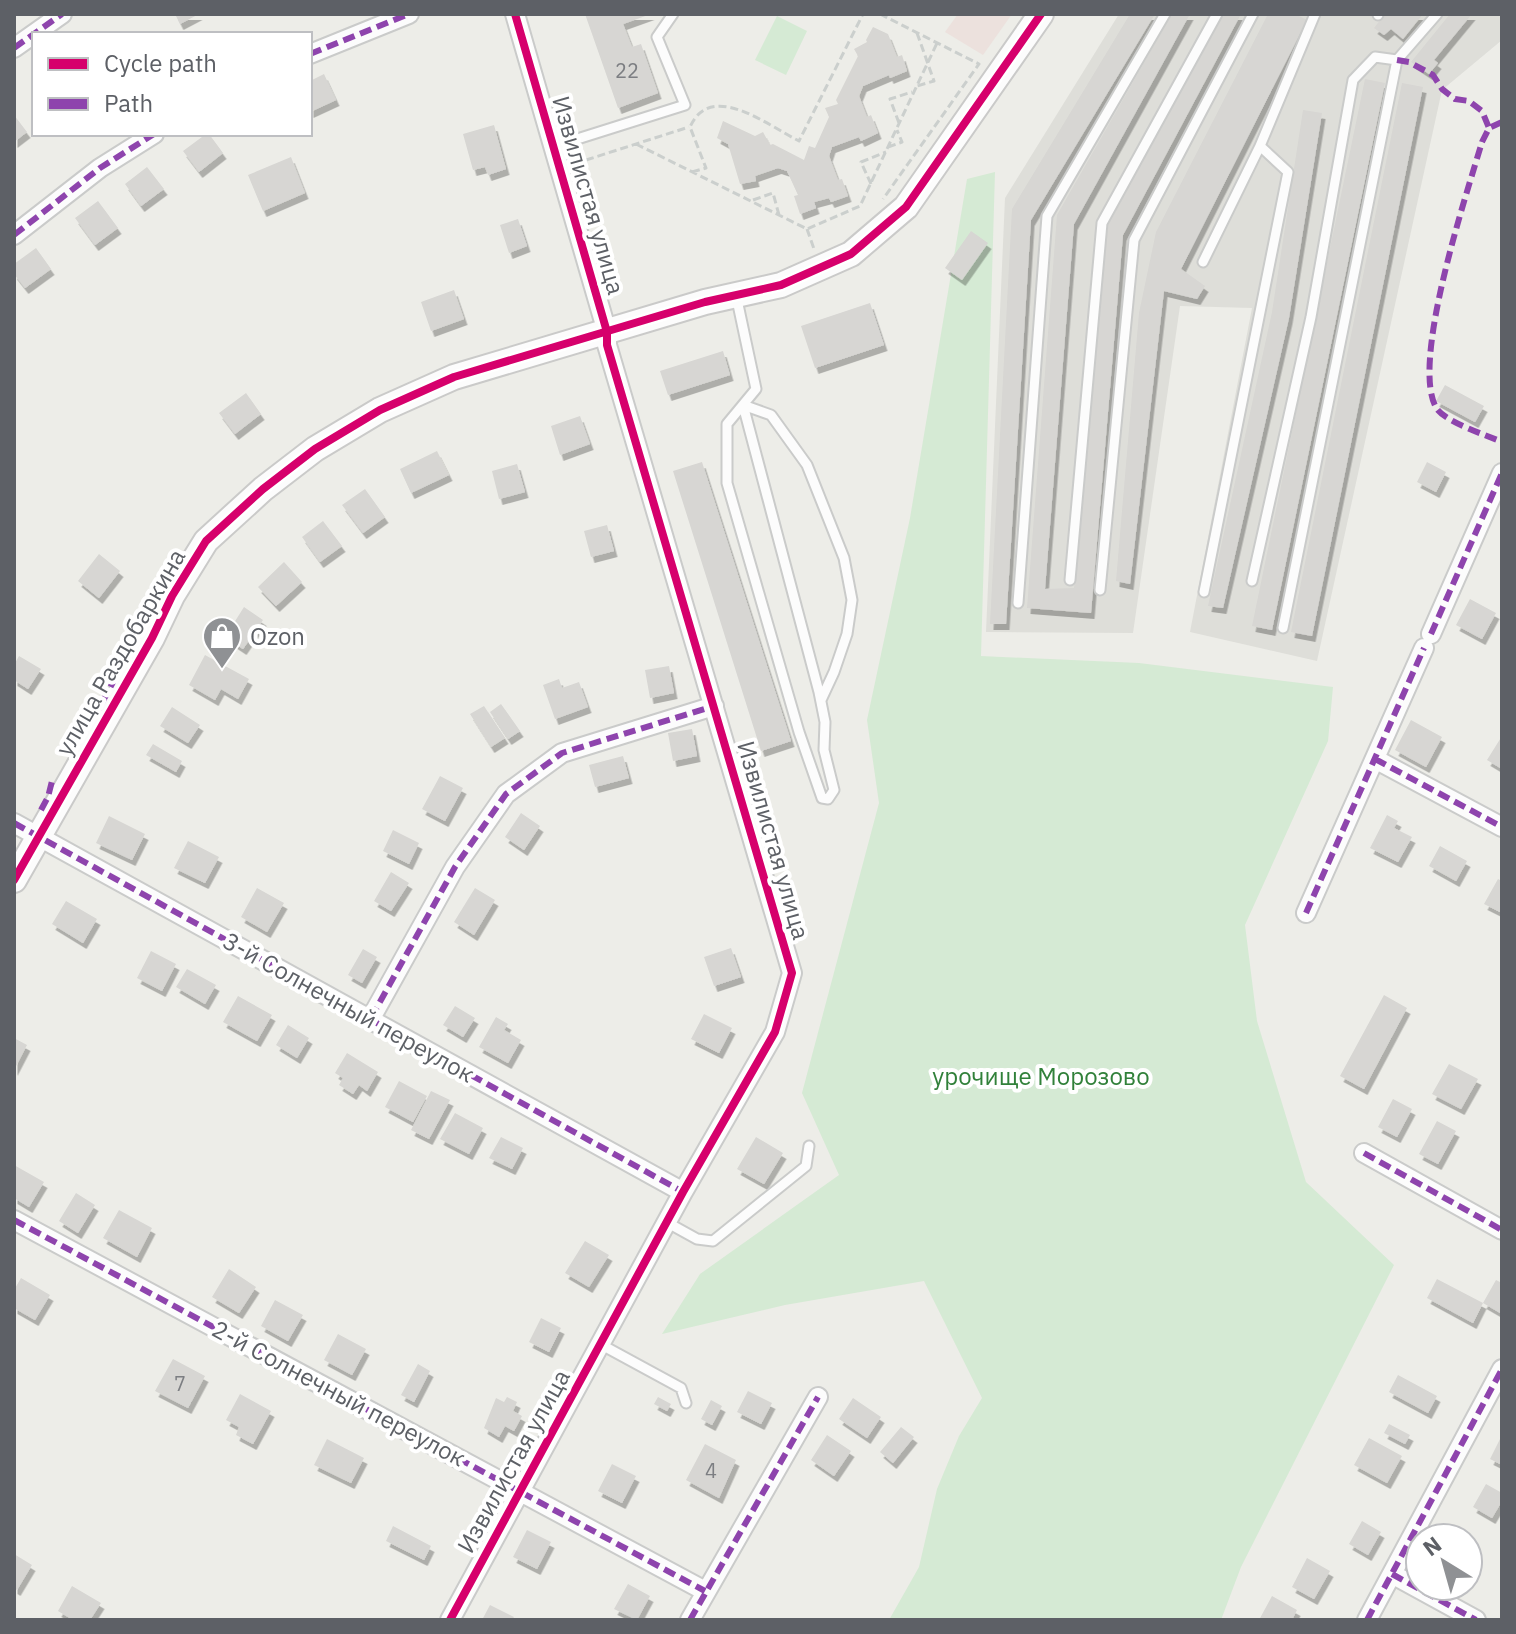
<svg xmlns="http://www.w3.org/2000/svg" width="1516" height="1634" font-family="'IBM Plex Sans',sans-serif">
  <defs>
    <filter id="shadow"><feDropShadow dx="3.5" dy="6" stdDeviation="0" flood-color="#0004"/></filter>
  </defs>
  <rect width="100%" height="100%" fill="#edede8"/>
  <!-- industrial -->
  <path fill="#deded9" d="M1119 14H1502V40L1442 90 1317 661 1190 632 1252 308 1180 306 1133 633 986 632 1005 198Z"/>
  <!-- medical -->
  <path fill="#ece1dd" d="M958 14H1012L983 55 945 32Z"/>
  <!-- green -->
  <path fill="#d5ead4" d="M777 16 807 31 786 75 755 60Z
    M995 172 981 656 1139 663 1333 687 1328 741 1245 925 1257 1021 1306 1182 1394 1265 1241 1567 1221 1620H889L919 1567 937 1489 959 1436 982 1398 924 1281 785 1305 662 1334 700 1274 839 1175 802 1093 879 803 867 720 910 518 967 179Z"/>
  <!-- building -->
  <path fill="#d7d6d3" filter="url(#shadow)" d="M175 14H199L180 24Z
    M585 14H651L623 24 632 47 641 44 658 93 618 108Z
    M1130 14H1155L1031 220 1006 624H990L1012 209Z
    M1172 14H1190L1074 224 1045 589 1074 588 1107 227 1223 14H1241L1123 235 1091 613 1027 608 1057 215Z
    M1268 14H1295L1307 20 1181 269 1205 286 1197 299 1164 291 1130 584 1116 581 1139 313 1156 232Z
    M1385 14H1423L1403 39 1391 29 1384 35 1374 28Z
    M1450 14H1472L1434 60 1438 63 1429 74 1411 62Z
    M873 27 888 34 897 57 902 55 907 71 890 78 889 75 863 86 859 96 867 117 871 115 878 133 861 141 859 137 832 147 829 156 838 180 842 179 848 196 831 202 829 198 814 202 816 208 800 214 794 196 798 195 787 171 778 168 755 176 756 181 740 184 728 144 717 138 723 121 755 136 763 132 770 145 773 144 804 160 809 146 815 148 829 117 825 108 838 104 836 100 858 56 854 49 867 42 866 40Z
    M324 74 336 100 310 112V81Z
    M1365 79 1385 83 1272 630 1252 626Z
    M1402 83 1423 87 1312 636 1291 632Z
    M1303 110 1322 113 1289 318 1223 608 1208 606 1272 312Z
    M14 115 27 132 14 142Z
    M494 125 506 169 488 175 485 167 473 170 463 134Z
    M206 134H209L223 153 199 172 183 151Z
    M291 157 305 193 263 211 248 175Z
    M147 167 164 189 141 206 125 184Z
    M98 201 118 228 95 245 75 218Z
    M518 219 527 246 509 253 500 225Z
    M971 231 988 243 962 280 945 268Z
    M36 248 51 269 25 288 14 274V264Z
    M454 290 464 319 431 331 421 302Z
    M870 303 884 345 815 368 801 326Z
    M723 351 730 375 668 395 660 371Z
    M1445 385 1484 406 1475 422 1436 401Z
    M246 393 261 414 235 434 219 413Z
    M580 416 590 444 560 455 551 426Z
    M437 451 449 475 411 493 400 469Z
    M702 462 791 741 761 751 673 471Z
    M1427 462 1446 472 1436 492 1417 482Z
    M517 464 525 492 499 499 492 471Z
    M365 489 385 517 363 533 342 505Z
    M323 521 342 546 320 562 302 537Z
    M607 525 614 551 591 557 584 531Z
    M99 554 120 571 99 598 78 581Z
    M284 562 302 582 276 606 258 587Z
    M1470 599 1496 613 1482 639 1456 625Z
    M244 607 263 620 243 649 225 637Z
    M205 655 249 679 238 699 221 689 215 700 189 685Z
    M19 656 41 669 28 689 14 680V665Z
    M669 666 674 693 650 698 645 670Z
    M559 679 562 688 579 682 588 707 555 719 543 685Z
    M501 704 520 731 508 739 490 712Z
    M484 706 505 738 491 747 470 714Z
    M172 707 200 725 188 743 160 726Z
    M1411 720 1442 737 1426 767 1395 750Z
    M692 729 697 756 673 761 668 733Z
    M1502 736V769L1487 760Z
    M153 744 182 761 176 772 146 755Z
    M623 756 629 778 595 787 589 765Z
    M440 776 463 788 445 821 422 809Z
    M521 813 540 826 524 850 505 837Z
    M1387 815 1398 821 1394 828 1412 837 1398 862 1370 848Z
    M109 816 145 834 132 860 96 843Z
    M393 830 419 843 409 864 383 851Z
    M188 841 219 857 205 883 174 868Z
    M1440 846 1467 861 1456 881 1429 866Z
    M391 872 409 883 391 911 374 901Z
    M1498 879 1502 881V913L1484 904Z
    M257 888 284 903 267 932 241 917Z
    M475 888 495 900 474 935 454 922Z
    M66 901 97 919 83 943 52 924Z
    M731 948 741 977 714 986 704 957Z
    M363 949 377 957 362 983 348 975Z
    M151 951 176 964 162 991 137 978Z
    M187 969 216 985 205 1004 176 987Z
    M1384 995 1407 1008 1364 1089 1340 1076Z
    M238 996 272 1015 257 1041 223 1022Z
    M455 1006 475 1018 463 1037 443 1025Z
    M704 1014 732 1028 719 1053 691 1039Z
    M496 1017 508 1024 504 1030 521 1040 508 1063 479 1047Z
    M288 1025 309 1038 297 1058 276 1045Z
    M14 1038 27 1045 14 1070Z
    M347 1053 378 1072 367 1091 359 1085 353 1094 339 1085 343 1078 335 1073Z
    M1449 1064 1478 1079 1461 1109 1432 1094Z
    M399 1081 427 1096 413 1122 385 1107Z
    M431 1091 450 1100 429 1139 411 1130Z
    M1393 1099 1412 1109 1397 1137 1378 1127Z
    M455 1113 483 1128 469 1154 440 1139Z
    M1437 1121 1456 1131 1438 1164 1419 1154Z
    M501 1137 523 1148 512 1169 489 1158Z
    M756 1137 783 1153 764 1184 737 1169Z
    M14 1165 44 1182 29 1207 14 1198Z
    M76 1193 95 1205 78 1233 59 1221Z
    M119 1210 152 1228 137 1257 103 1238Z
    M585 1241 609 1255 589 1287 565 1273Z
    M229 1269 256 1287 239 1313 212 1297Z
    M21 1278 50 1295 35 1320 14 1308V1290Z
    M1437 1279 1483 1303 1473 1323 1427 1298Z
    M1496 1280 1502 1283V1314L1483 1303Z
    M275 1300 303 1315 288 1341 261 1326Z
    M541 1318 561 1328 549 1352 529 1342Z
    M338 1334 366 1349 352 1375 324 1360Z
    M173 1359 205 1376 188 1408 155 1391Z
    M418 1364 430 1371 414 1402 401 1395Z
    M1398 1375 1437 1396 1428 1413 1389 1392Z
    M748 1391 772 1403 761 1424 737 1412Z
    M240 1394 271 1411 253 1444 236 1435 239 1427 226 1420Z
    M507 1397 517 1402 513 1411 522 1416 514 1431 505 1426 499 1437 484 1428 496 1398 504 1402Z
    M658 1397 671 1404 667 1411 654 1404Z
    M853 1398 881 1417 867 1438 839 1419Z
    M711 1400 722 1406 712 1425 701 1419Z
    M1389 1424 1410 1435 1405 1444 1384 1433Z
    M901 1427 914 1437 893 1463 880 1452Z
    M827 1435 851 1451 834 1476 811 1460Z
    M1502 1435V1465L1490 1459Z
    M1369 1438 1402 1456 1387 1483 1354 1465Z
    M327 1439 364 1458 351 1483 314 1465Z
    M705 1444 736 1460 719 1498 686 1480Z
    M612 1464 636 1476 622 1503 598 1491Z
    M1486 1484 1502 1493V1501L1492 1518 1473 1507Z
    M1362 1521 1381 1532 1368 1555 1349 1544Z
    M393 1526 431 1546 424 1560 386 1541Z
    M527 1530 551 1542 537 1569 513 1557Z
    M14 1554 32 1565 17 1590 14 1588Z
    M1307 1558 1330 1571 1314 1599 1292 1587Z
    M628 1584 650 1596 637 1620 614 1609Z
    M72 1586 101 1603 90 1620H73L58 1611Z
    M1272 1596 1297 1610 1292 1620H1259Z
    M490 1605 514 1617 512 1620H482Z"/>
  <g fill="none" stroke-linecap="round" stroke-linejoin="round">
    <defs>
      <path id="lane" d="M1378 15V14
        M555 146 685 105 657 37 673 14
        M1203 262 1260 146 1315 14
        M736 295 756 389 727 424V483L799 732 822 798 828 799 834 790 824 750 825 722 819 692 743 405
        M743 405 771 415 807 465 844 558 852 600 847 634 834 672 821 700
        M1070 580 1102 223 1217 14
        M1252 581 1311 317 1353 80 1375 57 1397 60
        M1100 590 1134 240 1253 14
        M1204 592 1288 172 1260 146
        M1018 603 1047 216 1165 14
        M1283 628 1397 60 1437 14
        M668 1223 697 1239 713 1241 806 1166 809 1146
        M600 1344 681 1388 686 1403"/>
      <path id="street" d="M14 48 62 14
        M310 54 409 14
        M14 235 100 168 154 134
        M1431 634 1502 473
        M1375 759 1502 827
        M14 823 683 1192
        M1306 913 1424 648
        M371 1018 455 867 506 794 562 753 714 706
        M1364 1153 1502 1230
        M14 1220 705 1591
        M1392 1574 1476 1620
        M450 1620 683 1192 775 1032 792 973 607 345V332L515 14
        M690 1620 818 1397
        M1367 1620 1502 1369"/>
      <path id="secondary" d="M14 880 152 638 172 596 206 541 263 489 315 449 380 410 454 377 705 302 781 285 851 254 906 207 1041 14"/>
    </defs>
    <!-- lane casing -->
    <use href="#lane" stroke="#cacbca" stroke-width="13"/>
    <!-- street casing -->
    <use href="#street" stroke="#cacbca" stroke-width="22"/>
    <!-- secondary casing -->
    <use href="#secondary" stroke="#cacac9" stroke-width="28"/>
    <!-- path -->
    <path stroke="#cbcfcd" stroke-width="3" stroke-dasharray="8 4" stroke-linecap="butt" d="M880 14 979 64 883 199
      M917 33 934 81 917 86
      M899 123 890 99 912 92
      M636 144 807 229 860 206 938 41
      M888 147 902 142 897 130
      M586 160 689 127
      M692 172 706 168 690 127C711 80 767 125 799 141L863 14
      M871 184 861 162 886 152
      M753 200 773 193 779 215
      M807 229 814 249"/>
    <!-- lane -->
    <use href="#lane" stroke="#fcfcfc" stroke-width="9"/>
    <!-- street -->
    <use href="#street" stroke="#fcfcfc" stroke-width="18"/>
    <!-- secondary -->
    <use href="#secondary" stroke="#fcfcfc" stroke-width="24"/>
    <!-- quiet -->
    <path stroke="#8e44ad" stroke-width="6" stroke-dasharray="12 6" stroke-linecap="butt" d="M14 48 62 14
      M310 54 409 14
      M1397 60 1409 62 1433 75 1442 89 1455 99 1469 101 1482 111 1489 128
      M1502 122 1489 128 1482 142C1467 193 1409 366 1437 409 1446 422 1486 435 1502 442
      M14 235 100 168 154 134
      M1431 634 1502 473
      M80 731 97 712 140 632
      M1375 759 1502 827
      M41 810 48 797 53 777
      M14 823 683 1192
      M1306 913 1424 648
      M371 1018 455 867 506 794 562 753 714 706
      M1364 1153 1502 1230
      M14 1220 705 1591
      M1392 1574 1476 1620
      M690 1620 818 1397
      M1367 1620 1502 1369"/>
    <defs>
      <path id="cycleway" d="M14 880 152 638 172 596 206 541 263 489 315 449 380 410 454 377 705 302 781 285 851 254 906 207 1041 14
        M450 1620 683 1192 775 1032 792 973 607 345V332L515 14"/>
    </defs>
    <!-- cycleway casing -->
    <use href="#cycleway" stroke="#fff" stroke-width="13"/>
    <!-- cycleway -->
    <use href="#cycleway" stroke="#d6006c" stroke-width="8"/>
  </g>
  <!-- icons -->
  <defs>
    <symbol id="shop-pin" viewBox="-11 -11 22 30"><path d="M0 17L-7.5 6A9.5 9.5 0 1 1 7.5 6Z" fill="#8f9194" stroke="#fff"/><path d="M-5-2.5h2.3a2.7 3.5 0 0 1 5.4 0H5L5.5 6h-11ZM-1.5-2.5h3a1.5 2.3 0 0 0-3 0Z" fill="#fff"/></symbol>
  </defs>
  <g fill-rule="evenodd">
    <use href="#shop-pin" x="200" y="614" width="44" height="60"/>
  </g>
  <g text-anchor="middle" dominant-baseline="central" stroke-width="8" stroke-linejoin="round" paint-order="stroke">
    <!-- number labels -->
    <g font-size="20" fill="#7c7e82">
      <text x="627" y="70">22</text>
      <text x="180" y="1383">7</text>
      <text x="711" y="1470">4</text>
    </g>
    <!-- street labels -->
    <g font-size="24" fill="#5d6066" stroke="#fff">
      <text transform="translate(589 195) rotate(74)">Извилистая улица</text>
      <text transform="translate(120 652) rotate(-60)">улица Раздобаркина</text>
      <text transform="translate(774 840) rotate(74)">Извилистая улица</text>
      <text transform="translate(349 1007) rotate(29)">3-й Солнечный переулок</text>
      <text transform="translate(339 1393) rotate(28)">2-й Солнечный переулок</text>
      <text transform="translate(513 1461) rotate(-61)">Извилистая улица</text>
    </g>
    <!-- poi labels -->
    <g font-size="24" fill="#5d6066" stroke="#fff" text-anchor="start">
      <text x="250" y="636">Ozon</text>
    </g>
    <!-- park labels -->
    <g font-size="24" fill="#31813a" stroke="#fff">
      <text x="1041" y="1076">урочище Морозово</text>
    </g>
  </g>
  <!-- border -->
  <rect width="1516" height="1634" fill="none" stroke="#5d6066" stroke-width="32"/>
  <!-- legend -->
  <rect x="32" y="32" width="280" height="104" fill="#ffffff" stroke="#bebfc2" stroke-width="2"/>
  <rect x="48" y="58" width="40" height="12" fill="#d6006c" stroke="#bebfc2" stroke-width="2"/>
  <text x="104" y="72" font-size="24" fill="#5d6066">Cycle path</text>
  <rect x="48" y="98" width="40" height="12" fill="#8e44ad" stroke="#bebfc2" stroke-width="2"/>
  <text x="104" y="112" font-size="24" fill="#5d6066">Path</text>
  <!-- north arrow -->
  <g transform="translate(1444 1562) rotate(323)"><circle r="38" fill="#ffffff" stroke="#bebfc2" stroke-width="2"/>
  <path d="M0-6L14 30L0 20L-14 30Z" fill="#8f9194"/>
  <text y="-12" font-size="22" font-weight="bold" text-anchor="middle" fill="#5d6066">N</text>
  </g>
</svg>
